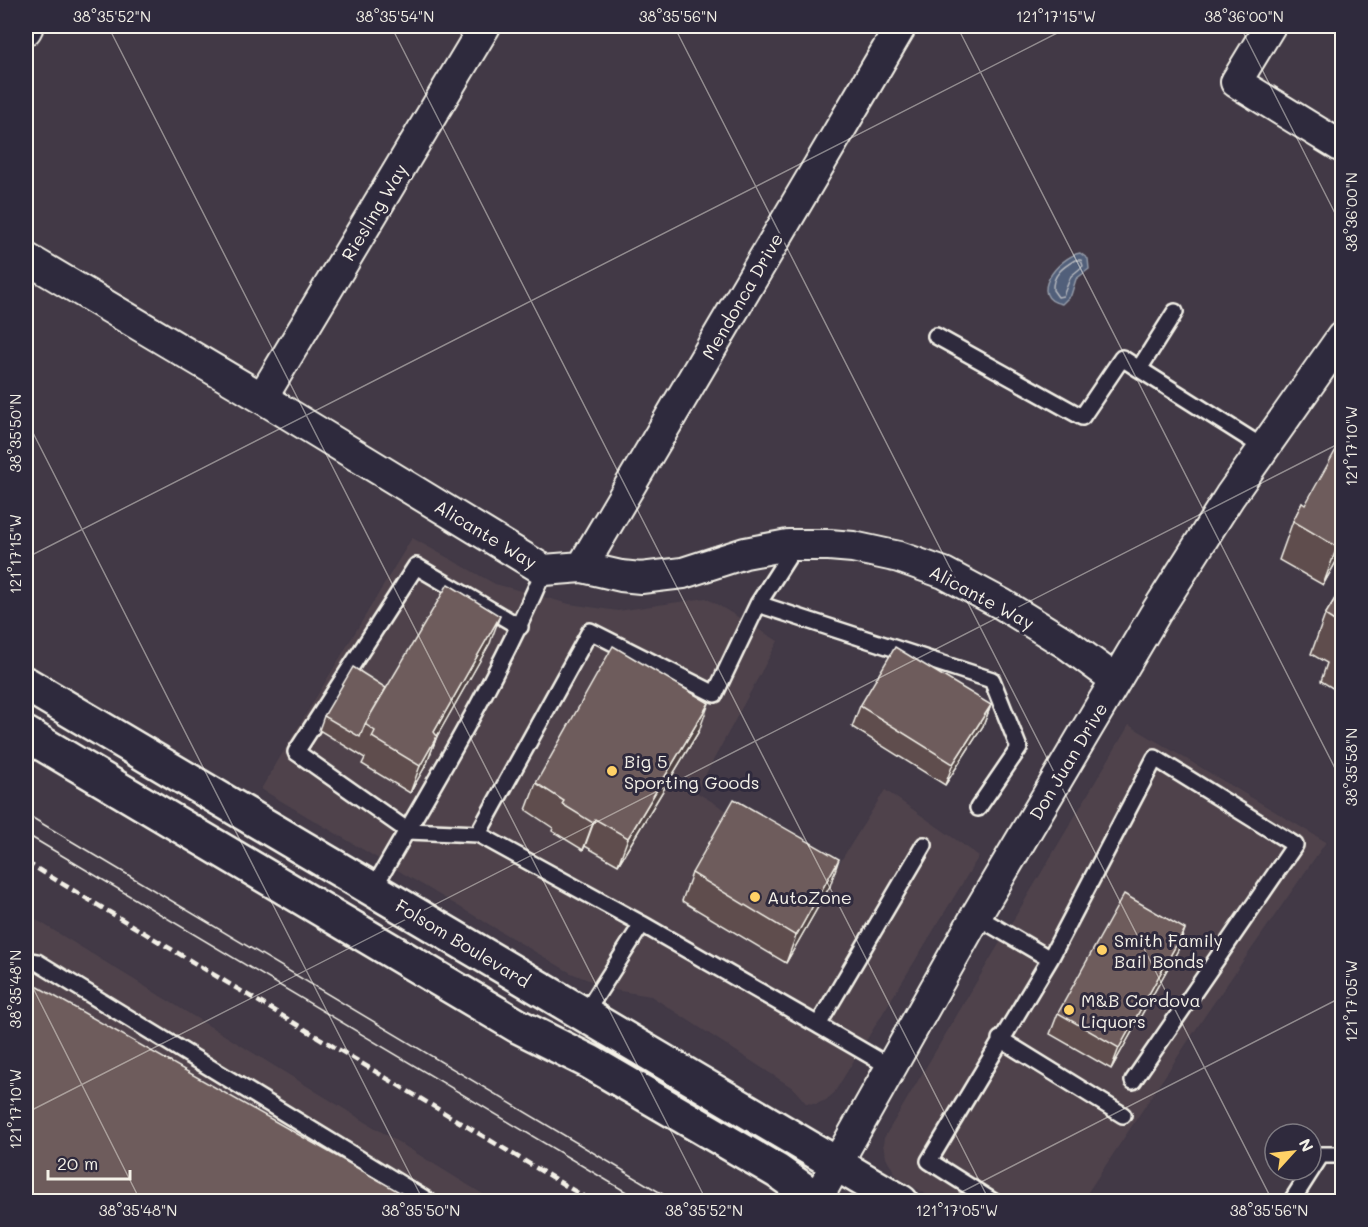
<svg xmlns="http://www.w3.org/2000/svg" width="1368" height="1227" font-family="Mali,sans-serif">
  <rect width="100%" height="100%" fill="#423946"/>
  <filter id="ink" filterUnits="userSpaceOnUse"><feTurbulence type="fractalNoise" baseFrequency=".0167" numOctaves="2"/><feDisplacementMap in="SourceGraphic" scale="12" xChannelSelector="R" yChannelSelector="G"/><feConvolveMatrix kernelMatrix="1 2 1 2 8 2 1 2 1" color-interpolation-filters="sRGB"/></filter>
  <g filter="url(#ink)">
    <!-- built -->
    <path fill="#4f434c" d="M412 538 495 584 569 604 618 611 706 598 778 641 696 792 832 875 885 790 979 856 834 1093 826 1100 816 1104 806 1103 793 1088 651 996 614 990 571 973 261 789Z
      M1129 725 1326 842 1204 1017 1082 1201H937L897 1177 886 1157 883 1145 884 1138Z
      M35 919 494 1201H26V923Z"/>
    <!-- water -->
    <path fill="#515e7a" stroke="#9299a6" stroke-width="1.5" d="M1080 253 1088 259 1089 269 1076 279 1071 295 1062 304C1026 297 1059 257 1080 253Z"/>
    <g fill="none" stroke-linecap="round" stroke-linejoin="round">
      <!-- shore -->
      <path stroke="#b3b6bc" stroke-width="1.5" d="M1075 260H1081L1083 266 1071 276 1063 296 1058 297 1053 290C1052 275 1063 267 1075 260Z"/>
      <defs>
        <path id="lane" d="M1175 312 1139 369 1264 448
          M936 336 1082 417 1122 358 1139 369
          M758 604 992 680 1019 748 978 808
          M520 627 416 566 296 752 408 831 478 834 642 924
          M478 834 590 631 715 694 758 604 795 546
          M373 889C433 785 497 681 544 570
          M976 916 1050 959 1155 758 1295 845 1133 1081
          M26 960 37 962 430 1202
          M584 1015 642 924 818 1025 924 845
          M818 1025 892 1068
          M1000 1039 1123 1115
          M994 1202 929 1161 1050 959
          M1291 1202 1321 1155H1342"/>
        <path id="street" d="M1270 26 1236 82 1342 147
          M26 30 28 26
          M26 258 262 398 544 570 582 567 621 576 641 578 683 573 745 553 788 545H829L853 547 899 557 944 573 1002 604 1067 644 1116 680
          M262 398 485 26
          M582 567 901 26
          M817 1199 976 916 1155 614 1230 496 1342 337"/>
        <path id="secondary" d="M26 684 901 1202
          M26 734 518 1026 590 1062 777 1171 821 1202"/>
      </defs>
      <!-- lane casing -->
      <use href="#lane" stroke="#f4f1e8" stroke-width="20"/>
      <!-- street casing -->
      <use href="#street" stroke="#f4f1e8" stroke-width="34"/>
      <!-- secondary casing -->
      <use href="#secondary" stroke="#f4f1e8" stroke-width="38"/>
      <!-- lane -->
      <use href="#lane" stroke="#2f2a3d" stroke-width="15"/>
      <!-- street -->
      <use href="#street" stroke="#2f2a3d" stroke-width="30"/>
      <!-- secondary -->
      <use href="#secondary" stroke="#2f2a3d" stroke-width="33"/>
      <!-- tram -->
      <path stroke="#f4f1e8" stroke-width="1.5" d="M26 814 676 1202
        M26 834 643 1202"/>
      <!-- rail -->
      <path stroke="#f4f1e8" stroke-width="4.5" stroke-dasharray="9 4.5" stroke-linecap="butt" d="M26 862 593 1202"/>
    </g>
    <!-- wall -->
    <path fill="#5f4e4e" stroke="#f4f1e8" stroke-width="1.5" d="M1302 503 1342 551 1323 585 1279 560 1293 521Z
      M1342 587V694L1321 681 1327 663 1311 654 1325 615Z
      M490 643 437 736 427 763 410 793 362 764 365 758 319 730 324 716Z
      M991 705 983 726 945 785 852 727 860 706Z
      M699 731 618 865 585 846 583 850 552 831 553 828 526 810 536 783Z
      M692 873 830 886 786 963 682 901Z
      M1178 950 1111 1069 1050 1034 1058 1013Z"/>
    <!-- shaded-wall -->
    <path fill="#4d4040" stroke="#f4f1e8" stroke-width="1.5" d="M1342 537V551L1323 585 1337 547Z
      M500 616 490 643 424 759 434 732Z
      M709 703 699 731 618 865 628 838Z
      M991 705 983 726 945 785 953 764Z
      M437 736 427 763 410 793 420 766Z
      M595 819 585 846 583 850 593 823Z
      M839 859 830 886 786 963 796 936Z
      M1185 929 1178 950 1111 1069 1119 1048Z"/>
    <!-- building -->
    <path fill="#6e5b5b" stroke="#f4f1e8" stroke-width="1.5" d="M1342 439V537L1337 547 1293 521 1302 503 1305 505Z
      M448 584 500 616 434 732 437 736 420 766 372 737 375 731 365 724Z
      M1342 587V626L1325 615Z
      M1342 630V647L1335 643Z
      M613 646 709 703 628 838 595 819 593 823 562 804 564 801 536 783Z
      M895 647 991 705 953 764 860 706Z
      M353 667 386 688 365 724 360 737 324 716Z
      M734 799 839 859 796 936 692 873Z
      M1124 894 1185 929 1119 1048 1058 1013Z
      M26 980 417 1202H26Z"/>
  </g>
  <!-- ticks -->
  <path fill="none" stroke="#f4f1e8" stroke-width="1.5" stroke-opacity="0.45" d="M108 26 707 1202M391 26 990 1202M674 26 1273 1202M957 26 1342 782M1240 26 1342 227M26 419 424 1202M26 558 1071 26M26 974 141 1202M26 1113 1342 442M942 1202 1342 997"/>
  <!-- markers -->
  <g fill="#ffd166" stroke="#2f2a3d" stroke-width="2">
    <circle cx="612" cy="771" r="6"/>
    <circle cx="755" cy="897" r="6"/>
    <circle cx="1102" cy="950" r="6"/>
    <circle cx="1069" cy="1010" r="6"/>
  </g>
  <g text-anchor="middle" dominant-baseline="central" stroke-width="6" stroke-linejoin="round" paint-order="stroke">
    <!-- street labels -->
    <g font-size="18" fill="#f4f1e8" stroke="#2f2a3d">
      <text transform="translate(374 212) rotate(-59)">Riesling Way</text>
      <text transform="translate(742 296) rotate(-60)">Mendonca Drive</text>
      <text transform="translate(486 534) rotate(31)">Alicante Way</text>
      <text transform="translate(982 597) rotate(28)">Alicante Way</text>
      <text transform="translate(1068 761) rotate(-59)">Don Juan Drive</text>
      <text transform="translate(463 943) rotate(31)">Folsom Boulevard</text>
    </g>
    <!-- poi labels -->
    <g font-size="18" fill="#f4f1e8" stroke="#2f2a3d" text-anchor="start">
      <text x="624" y="761">Big 5<tspan x="624" dy="21">Sporting Goods</tspan></text>
      <text x="767" y="897">AutoZone</text>
      <text x="1114" y="940">Smith Family<tspan x="1114" dy="21">Bail Bonds</tspan></text>
      <text x="1081" y="1000">M&amp;B Cordova<tspan x="1081" dy="21">Liquors</tspan></text>
    </g>
  </g>
  <!-- margin -->
  <rect width="1368" height="1227" fill="none" stroke="#2f2a3d" stroke-width="66"/>
  <!-- north arrow -->
  <g transform="translate(1293 1152) rotate(63)"><circle r="28" fill="#2f2a3d" stroke="#7e7a81" stroke-width="1.5"/>
  <path d="M0-4.5L10 22L0 15L-10 22Z" fill="#ffd166"/>
  <text y="-9" font-size="16" font-weight="bold" text-anchor="middle" fill="#f4f1e8">N</text>
  </g>
  <!-- scale -->
  <path d="M48 1170v9h82v-9" fill="none" stroke="#f4f1e8" stroke-width="3"/>
  <text x="57" y="1170" font-size="18" fill="#f4f1e8" stroke="#2f2a3d" stroke-width="4.5" paint-order="stroke">20 m</text>
  <rect x="33" y="33" width="1302" height="1161" fill="none" stroke="#f4f1e8" stroke-width="2"/>
  <g font-size="15" text-anchor="middle" fill="#f4f1e8">
    <text x="112" y="22">38°35'52"N</text>
    <text x="395" y="22">38°35'54"N</text>
    <text x="678" y="22">38°35'56"N</text>
    <text x="1056" y="22">121°17'15"W</text>
    <text x="1244" y="22">38°36'00"N</text>
    <text transform="translate(1352 212) rotate(-90)" y="5">38°36'00"N</text>
    <text transform="translate(16 433) rotate(-90)" y="5">38°35'50"N</text>
    <text transform="translate(1352 446) rotate(-90)" y="5">121°17'10"W</text>
    <text transform="translate(16 554) rotate(-90)" y="5">121°17'15"W</text>
    <text transform="translate(1352 767) rotate(-90)" y="5">38°35'58"N</text>
    <text transform="translate(16 989) rotate(-90)" y="5">38°35'48"N</text>
    <text transform="translate(1352 1001) rotate(-90)" y="5">121°17'05"W</text>
    <text transform="translate(16 1109) rotate(-90)" y="5">121°17'10"W</text>
    <text x="138" y="1216">38°35'48"N</text>
    <text x="421" y="1216">38°35'50"N</text>
    <text x="704" y="1216">38°35'52"N</text>
    <text x="957" y="1216">121°17'05"W</text>
    <text x="1269" y="1216">38°35'56"N</text>
  </g>
</svg>
